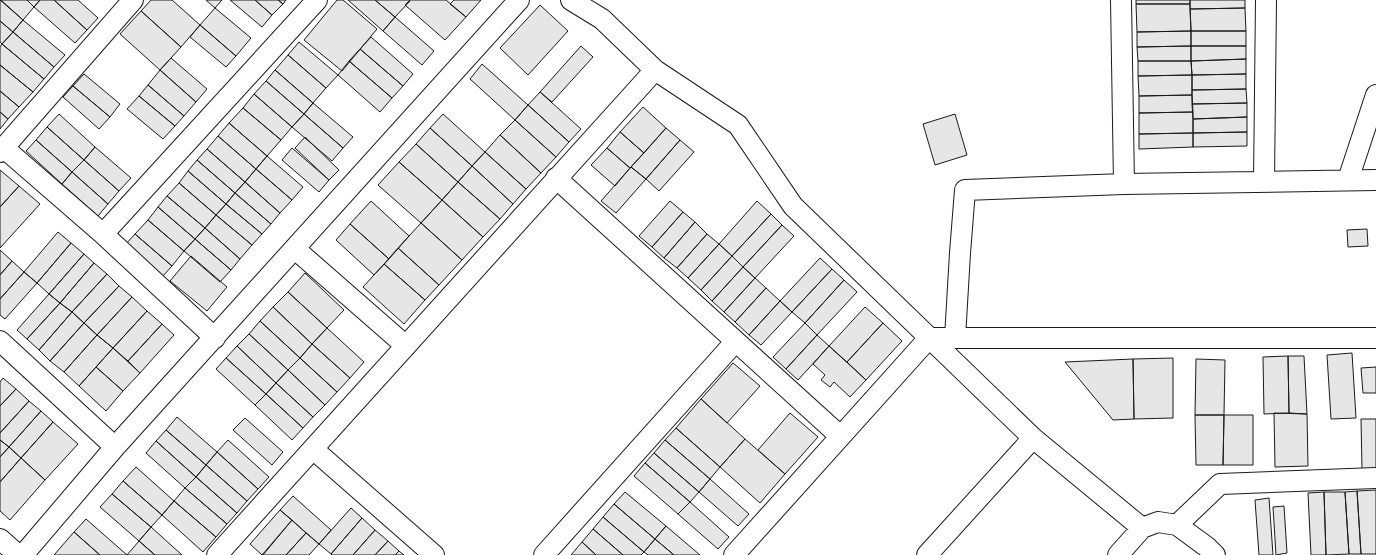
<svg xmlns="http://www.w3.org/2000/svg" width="1376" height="555" font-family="'Varela Round',sans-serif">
  <rect width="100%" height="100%" fill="#fff"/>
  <!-- building -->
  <path fill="#e6e6e6" stroke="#1a1a1a" d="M0 0 23 20 13 32 0 21Z
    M1 0H27L34 7 23 20Z
    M27 0H40L34 7Z
    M40 0H54L87 30 75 43 34 7Z
    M54 0H78L98 18 87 30Z
    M151 0H172L200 25 181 47 141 11Z
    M206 0H222L215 8Z
    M230 0H255L272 15 262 27Z
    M255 0H278L283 4 272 15Z
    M278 0H286L283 4Z
    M337 0H343L377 29 342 71 304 40Z
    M348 0H375L395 17 383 31Z
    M375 0H409L410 1 395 17Z
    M410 0H446L466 17 445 40 405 5Z
    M454 0H481L466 17 450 4Z
    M1136 0H1190V4H1136Z
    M1190 0H1245V8L1190 9Z
    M1136 4H1190L1191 31 1137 32Z
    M540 5 568 31 528 75 500 48Z
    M215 8 251 38 236 56 200 25Z
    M1245 8 1246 31H1191L1190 9Z
    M141 11 181 47 160 70 120 34Z
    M395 17 434 51 422 65 383 31Z
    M23 20 65 55 54 67 13 32Z
    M0 21 13 32 2 44 0 42Z
    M200 25 236 56 226 67 190 37Z
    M1191 31H1246V46H1191Z
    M1191 31V46L1137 47V32Z
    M13 32 54 67 44 79 2 44Z
    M371 37 413 74 403 86 360 49Z
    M299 42 338 75 326 88 288 55Z
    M2 44 44 79 33 92 0 65V47Z
    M581 46 593 57 552 102 540 92Z
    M1191 46H1246V59L1191 61Z
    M1191 46V61H1138L1137 47Z
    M360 49 403 86 392 98 349 61Z
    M288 55 326 88 313 103 275 70Z
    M171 58 207 89 196 102 160 70Z
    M1246 59V74L1192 75 1191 61Z
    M349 61 392 98 380 112 338 75Z
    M1138 61H1191L1192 75 1138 76Z
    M482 64 528 105 515 120 470 79Z
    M0 65 33 92 19 107 0 91Z
    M160 70 196 102 184 116 148 85Z
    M275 70 313 103 304 114 266 81Z
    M84 74 120 104 110 117 73 86Z
    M1246 74V89L1192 90V75Z
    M1192 75V95L1139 96 1138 76Z
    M266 81 304 114 292 127 254 94Z
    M148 85 184 116 175 126 139 96Z
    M73 86 110 117 99 129 63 97Z
    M1246 89 1247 103 1192 104V90Z
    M0 91 19 107 8 119 0 112Z
    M540 92 581 129 569 142 528 105Z
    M254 94 292 127 281 140 243 108Z
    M1192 95 1193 112 1139 113V96Z
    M139 96 175 126 163 139 127 109Z
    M313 103 353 137 343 148 304 114Z
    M1247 103V117L1193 119 1192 104Z
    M528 105 569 142 556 157 515 120Z
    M643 107 666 128 644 153 620 132Z
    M243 108 281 140 267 156 229 123Z
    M0 112 8 119 0 129Z
    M1193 112V133L1139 134V113Z
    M59 114 95 147 84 160 47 127Z
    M304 114 343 148 332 161 292 127Z
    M443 114 485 152 472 166 430 128Z
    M955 114 967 155 935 165 923 124Z
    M1247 117V132L1193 133V119Z
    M515 120 556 157 541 173 500 135Z
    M229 123 267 156 256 169 218 136Z
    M47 127 84 160 72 172 36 140Z
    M430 128 472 166 458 182 416 144Z
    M666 128 680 140 646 179 631 167Z
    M620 132 644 153 630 168 607 148Z
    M1247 132V146L1193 147V133Z
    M1193 133V147L1139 149V134Z
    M500 135 541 173 526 189 485 152Z
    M218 136 256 169 245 182 207 149Z
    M305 137 339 170 329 180 295 148Z
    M36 140 72 172 62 184 26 151Z
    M680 140 694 152 659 191 646 179Z
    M416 144 458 182 442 200 399 162Z
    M95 147 131 178 119 191 84 160Z
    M292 148 329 180 319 192 282 160Z
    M607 148 630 168 615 186 591 165Z
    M207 149 245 182 235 193 197 160Z
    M485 152 526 189 513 204 472 166Z
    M267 156 303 187 292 200 256 169Z
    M84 160 119 191 108 204 72 172Z
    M197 160 235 193 226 204 188 171Z
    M399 162 442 200 421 223 378 185Z
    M472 166 513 204 500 219 458 182Z
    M631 167 646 179 616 213 601 201Z
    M256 169 292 200 280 213 245 182Z
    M0 170 19 186 0 207Z
    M188 171 226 204 216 215 179 183Z
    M72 172 108 204 98 216 62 184Z
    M245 182 280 213 271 224 235 193Z
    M458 182 500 219 483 237 442 200Z
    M179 183 216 215 205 228 167 196Z
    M19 186 40 204 0 248V207Z
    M235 193 271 224 262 234 226 204Z
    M167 196 205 228 195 239 158 207Z
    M442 200 483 237 462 260 421 223Z
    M371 201 409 236 389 259 350 224Z
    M670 201 683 212 652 247 639 236Z
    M757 201 771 214 732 256 719 244Z
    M226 204 262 234 252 245 216 215Z
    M158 207 195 239 184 251 148 220Z
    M683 212 695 222 664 258 652 247Z
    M771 214 782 225 743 267 732 256Z
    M216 215 252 245 240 259 205 228Z
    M148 220 184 251 172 266 135 234Z
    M695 222 707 234 677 268 664 258Z
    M421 223 462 260 439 285 398 248Z
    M350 224 389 259 374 275 336 240Z
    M782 225 794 236 755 278 743 267Z
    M205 228 240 259 231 270 195 239Z
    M1367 229 1368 246 1348 247 1347 230Z
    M58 232 71 243 37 283 24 272Z
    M135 234 172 266 162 277 125 245Z
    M707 234 719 244 688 278 677 268Z
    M195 239 231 270 220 282 184 251Z
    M71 243 84 254 49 294 37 283Z
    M719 244 732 256 701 290 688 278Z
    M398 248 439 285 425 300 384 264Z
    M0 250 12 261 0 275Z
    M84 254 94 263 60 303 49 294Z
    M191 256 227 287 207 311 170 281Z
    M732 256 743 267 712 301 701 290Z
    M820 258 832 269 792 312 780 301Z
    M12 261 24 272 0 299V275Z
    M94 263 107 274 72 312 60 303Z
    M384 264 425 300 404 324 363 287Z
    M743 267 755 278 724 312 712 301Z
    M832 269 844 280 805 323 792 312Z
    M24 272 37 283 5 319 0 315V299Z
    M305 273 344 310 327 328 288 292Z
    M107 274 119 286 84 323 72 312Z
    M755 278 766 288 735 322 724 312Z
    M844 280 857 292 817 335 805 323Z
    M119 286 132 297 97 335 84 323Z
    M766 288 780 301 749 335 735 322Z
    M288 292 327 328 312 344 273 307Z
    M49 294 60 303 27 339 17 330Z
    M132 297 147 311 113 348 97 335Z
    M780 301 792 312 761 345 749 335Z
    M60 303 72 312 39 350 27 339Z
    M273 307 312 344 300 358 260 321Z
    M865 307 883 323 847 362 829 346Z
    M147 311 162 324 128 361 113 348Z
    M72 312 84 323 50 361 39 350Z
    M260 321 300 358 288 370 249 334Z
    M84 323 97 335 64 372 50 361Z
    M805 323 817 335 786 369 773 357Z
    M883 323 902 341 866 380 847 362Z
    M162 324 174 335 140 373 128 361Z
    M327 328 364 362 350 378 312 344Z
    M249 334 288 370 276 383 237 346Z
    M97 335 113 348 79 386 64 372Z
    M817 335 829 346 798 380 786 369Z
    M312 344 350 378 337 392 300 358Z
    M237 346 276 383 266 394 226 358Z
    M829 346 866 380 850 397 834 382 830 387 821 380 825 375 813 364Z
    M113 348 140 373 123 391 96 367Z
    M1352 353 1356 418 1331 419 1327 355Z
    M1288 356 1289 413 1264 414 1263 357Z
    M1288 356H1304L1307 414 1289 413Z
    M226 358 266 394 255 405 216 369Z
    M300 358 337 392 325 405 288 370Z
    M1173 358V418L1134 419 1133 359Z
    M1133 359 1134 419 1113 420 1065 362Z
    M1196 359 1225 360 1224 415H1195Z
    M733 363 760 386 727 423 701 399Z
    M96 367 123 391 106 411 79 386Z
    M1376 367V393H1363L1361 368Z
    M288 370 325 405 313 417 276 383Z
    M3 378 16 389 0 406V382Z
    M276 383 313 417 303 428 266 394Z
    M16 389 29 401 0 433V406Z
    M266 394 303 428 292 440 255 405Z
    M701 399 745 439 720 467 676 428Z
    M29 401 41 411 9 447 0 440V433Z
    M41 411 53 422 21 458 9 447Z
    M790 413 818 437 785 474 758 450Z
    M1274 413 1307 414 1308 466 1275 467Z
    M1195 415H1224L1223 465H1196Z
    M1224 415H1253V465H1223Z
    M177 417 217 452 206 465 166 430Z
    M245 418 283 452 272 465 233 430Z
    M1361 419H1376V469L1362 470Z
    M53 422 78 444 45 480 21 458Z
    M676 428 720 467 710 479 665 440Z
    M166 430 206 465 196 477 156 441Z
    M745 439 785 474 760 503 720 467Z
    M0 440 9 447 0 457Z
    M228 440 269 477 258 489 217 452Z
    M665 440 710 479 699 492 654 453Z
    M156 441 196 477 185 488 146 453Z
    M9 447 21 458 0 482V457Z
    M217 452 258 489 247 501 206 465Z
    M654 453 699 492 690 502 645 463Z
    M21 458 45 480 10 520 0 511V482Z
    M645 463 690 502 678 514 634 476Z
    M206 465 247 501 237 513 196 477Z
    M136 467 174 501 162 515 123 481Z
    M196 477 237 513 227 524 185 488Z
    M710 479 749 514 738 526 699 492Z
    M123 481 162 515 151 527 112 494Z
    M185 488 227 524 216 537 174 501Z
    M1376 490V554H1361L1357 491Z
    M1357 491 1361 554H1349L1345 492Z
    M625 492 666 526 655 539 614 504Z
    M1324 492 1326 555H1311L1308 493Z
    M1324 492H1345L1349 554 1326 555Z
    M112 494 151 527 139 541 100 507Z
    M293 496 331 530 319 544 280 510Z
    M1269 498 1273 555H1259L1255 500Z
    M174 501 216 537 203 552 162 515Z
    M690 502 729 537 718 549 678 514Z
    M614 504 655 539 644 552 603 517Z
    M1284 506 1287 553 1276 555 1273 507Z
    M351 508 362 518 331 554 319 544Z
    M280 510 292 520 262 555 250 544Z
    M603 517 644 552 641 555H623L593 529Z
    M362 518 375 530 353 555H332L331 554Z
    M86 519 127 555H100L74 532Z
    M292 520 306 533 286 555H263Z
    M666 526 700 555H674L655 539Z
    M151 527 182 555H155L139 541Z
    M593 529 623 555H596L582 542Z
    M375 530 388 541 375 555H353Z
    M74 532 100 555H54Z
    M306 533 319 544 309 555H286Z
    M655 539 674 555H648L644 552Z
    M139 541 155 555H127Z
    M388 541 399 551 395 555H375Z
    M582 542 596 555H571Z
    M399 551 404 555H395Z"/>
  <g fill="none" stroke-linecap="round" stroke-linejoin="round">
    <defs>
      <path id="minor" d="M571 0 602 19 655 70 738 125 793 206 1033 438 1142 528
        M1121 0 1124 184
        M4 148 103 234 215 338
        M0 152 133 0
        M556 178 840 436
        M1348 180 1376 95
        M1264 182 1266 0
        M103 234 317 0
        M295 249 406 346
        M955 338H1376
        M0 341 115 447
        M313 449 434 555
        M1177 525 1220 484 1376 478
        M0 539 18 555
        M23 555 115 447 519 0
        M217 555 655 70
        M544 555 735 342
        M734 555 929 338H955L960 253 965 190 1124 184 1376 180
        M927 555 1033 438
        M1118 555 1142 528 1158 522 1177 525 1207 547 1215 555"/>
    </defs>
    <!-- minor casing -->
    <use href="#minor" stroke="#1a1a1a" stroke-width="22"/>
    <!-- minor -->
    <use href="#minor" stroke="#fff" stroke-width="20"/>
  </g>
</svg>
